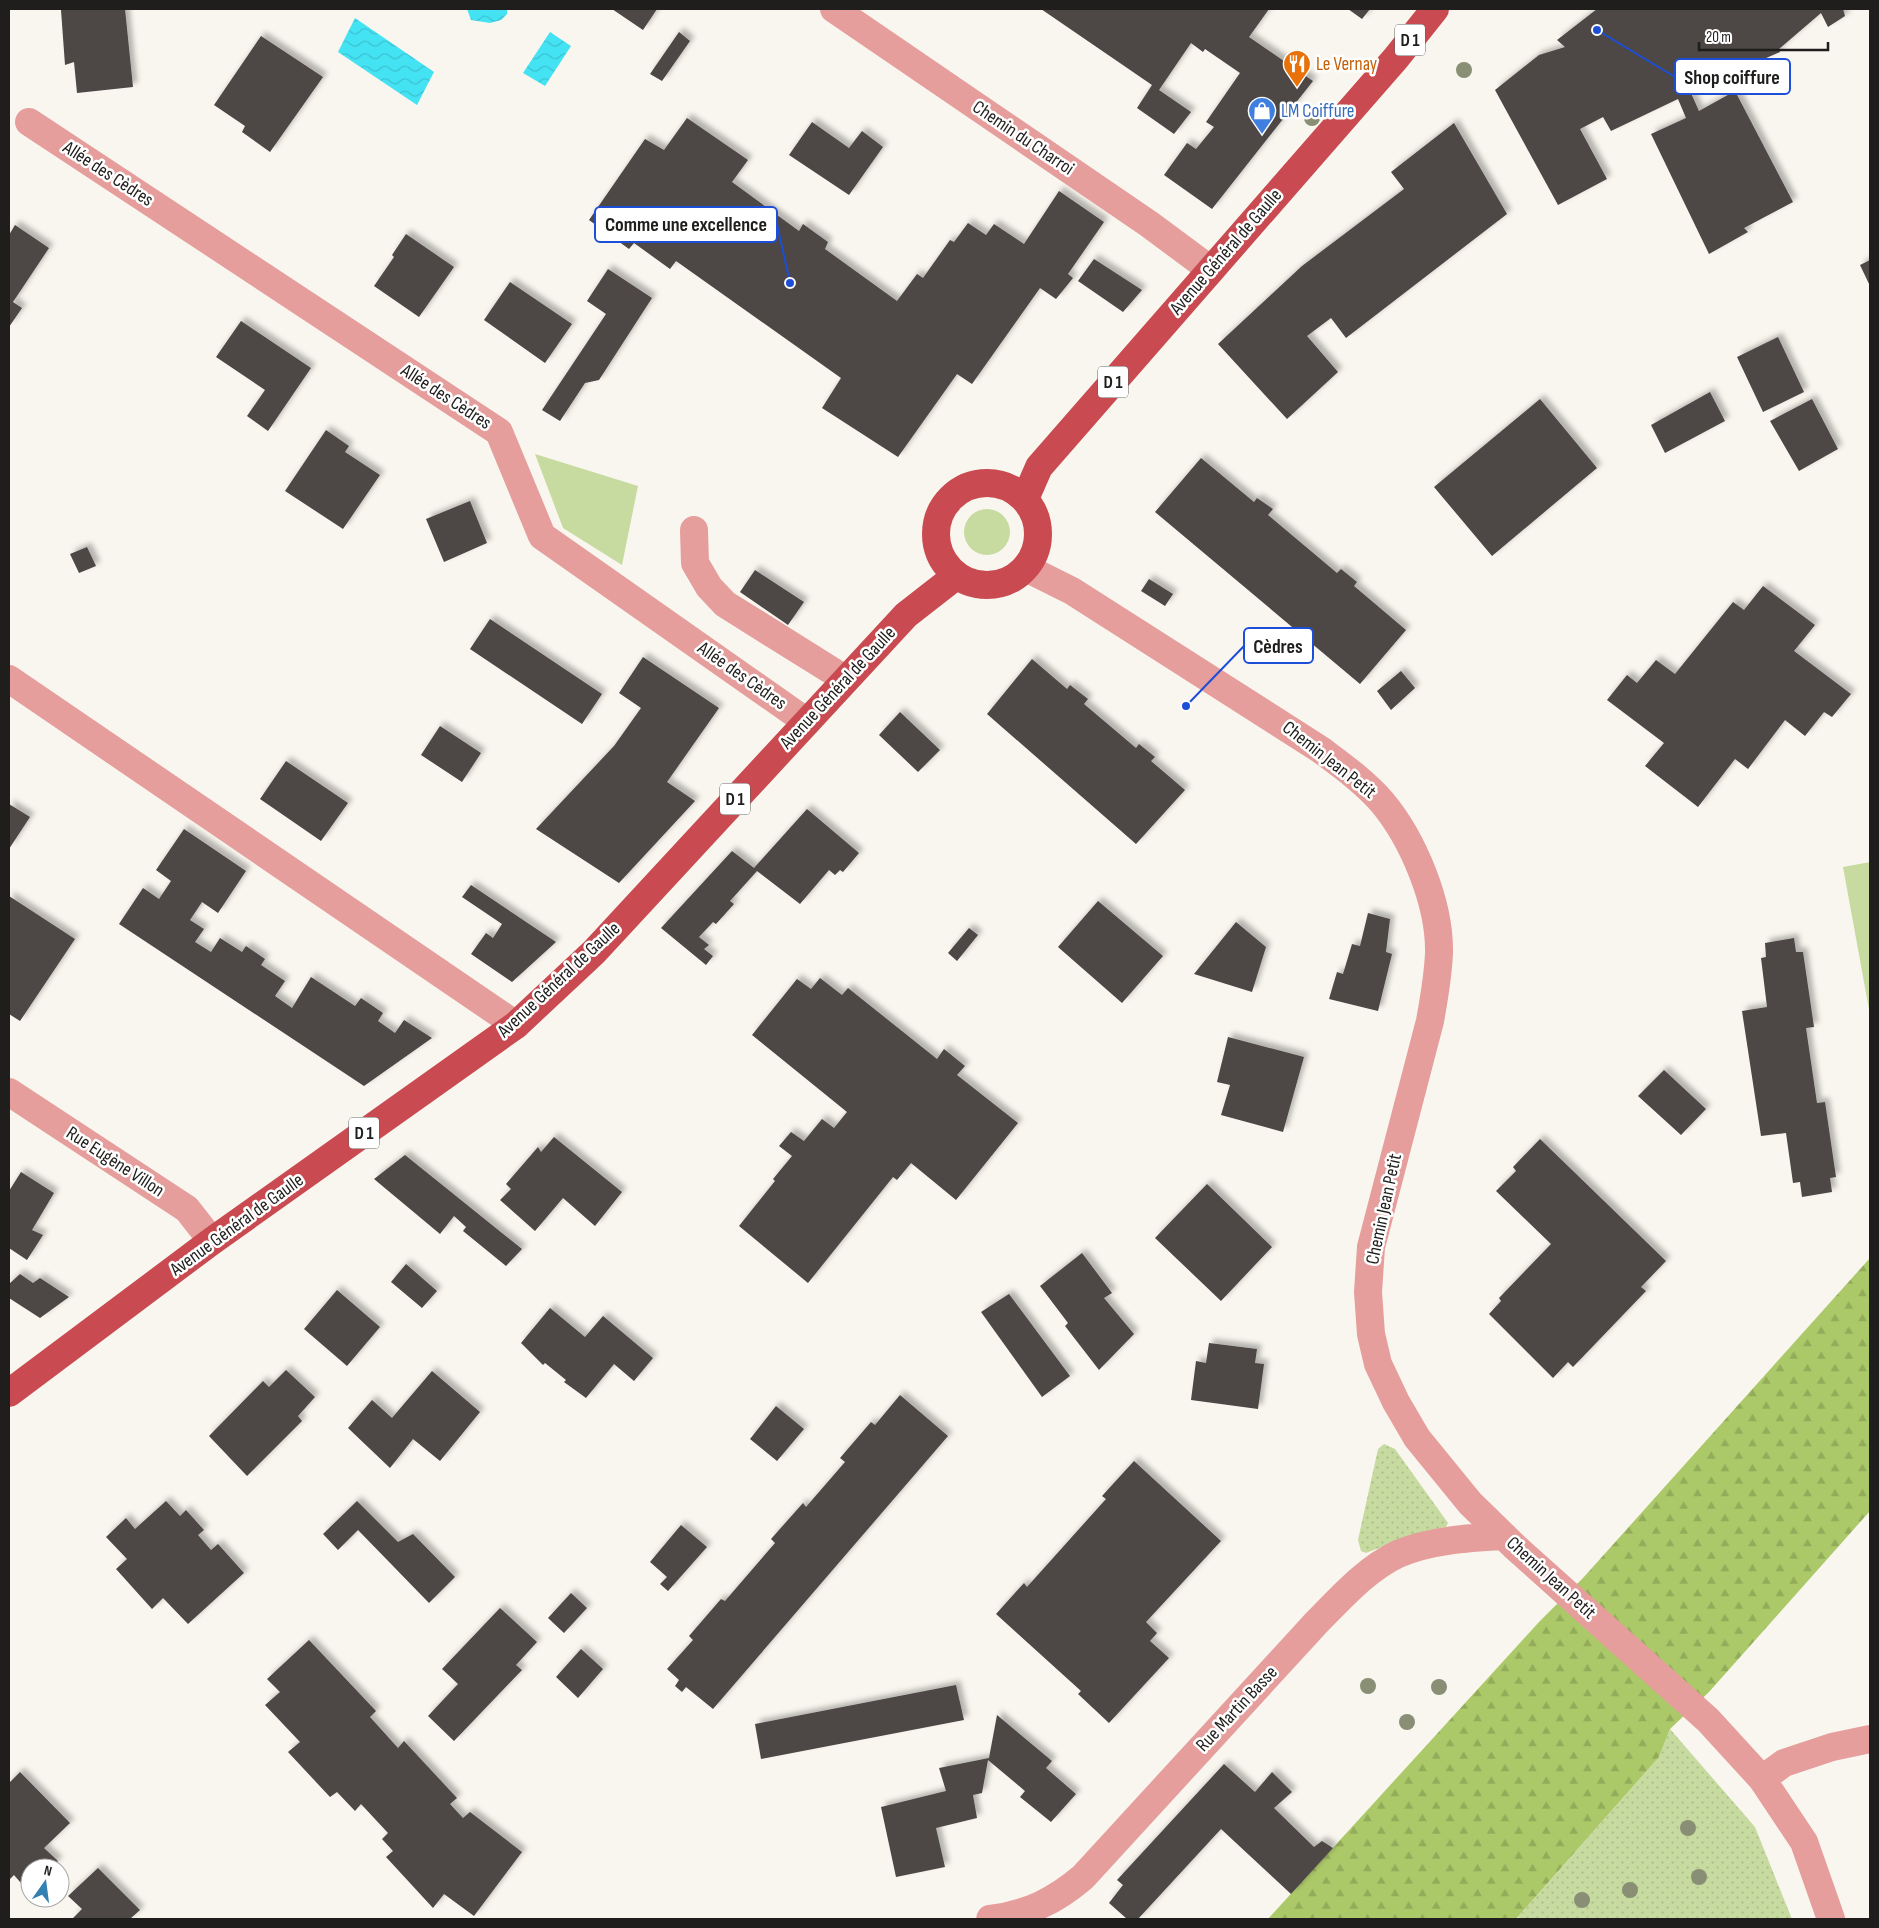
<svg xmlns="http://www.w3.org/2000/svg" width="1879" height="1928" font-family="'Sofia Sans Condensed',sans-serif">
  <defs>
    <pattern id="grass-dots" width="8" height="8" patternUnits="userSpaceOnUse" patternTransform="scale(1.25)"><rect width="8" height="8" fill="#c7dba0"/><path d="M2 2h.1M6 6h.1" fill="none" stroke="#aabc89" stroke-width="1.8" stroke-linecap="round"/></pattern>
    <pattern id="forest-firs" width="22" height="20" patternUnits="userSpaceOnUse" patternTransform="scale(1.25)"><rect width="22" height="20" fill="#abc968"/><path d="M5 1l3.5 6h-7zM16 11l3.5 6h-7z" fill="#93ac5a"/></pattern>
    <pattern id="water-waves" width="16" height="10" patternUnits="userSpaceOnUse" patternTransform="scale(1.25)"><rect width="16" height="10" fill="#44e3f4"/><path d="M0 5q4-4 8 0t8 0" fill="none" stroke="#3bc2d1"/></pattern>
    <filter id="shadow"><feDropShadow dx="4.5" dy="-4.5" stdDeviation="2.5" flood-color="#0004"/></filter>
  </defs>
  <rect width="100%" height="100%" fill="#f9f6ef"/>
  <!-- grass -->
  <path fill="url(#grass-dots)" d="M1384 1444 1395 1449 1448 1523 1446 1527 1419 1533 1366 1553 1361 1551 1358 1540 1378 1449Z
    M1670 1729 1755 1827 1792 1919H1521L1518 1917 1659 1757Z"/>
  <!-- forest -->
  <path fill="url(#forest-firs)" d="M1870 1258V1511L1709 1692 1670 1729 1659 1757 1516 1919H1268L1539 1622 1583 1578Z"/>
  <!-- green -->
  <path fill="#c7dba0" d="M535 454 638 486 622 565 563 528Z
    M964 532a23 23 0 1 1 46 0a23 23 0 1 1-46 0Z
    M1870 862V1015L1843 867Z"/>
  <!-- water -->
  <path fill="url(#water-waves)" d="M467 9H507V14L501 20 490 23 471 20Z
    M355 18 434 72 417 105 338 52Z
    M550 32 571 46 545 86 523 73Z"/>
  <!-- building -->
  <path fill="#4d4645" filter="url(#shadow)" d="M70 9H125L133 87 77 93 74 62 65 65 61 10Z
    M612 9H657L643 30Z
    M1041 9H1269L1249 37 1313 81 1212 209 1164 175 1187 143 1196 149 1214 127 1206 122 1240 73 1205 49 1203 52 1191 43 1159 90 1191 112 1174 134 1137 108 1152 85Z
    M1348 9H1370L1362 19Z
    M1597 9H1843L1845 16 1828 27 1821 13 1779 49 1780 52 1690 91 1699 111 1735 91 1793 202 1744 228 1748 232 1709 254 1651 134 1686 118 1678 99 1611 131 1603 117 1580 129 1607 179 1558 205 1495 90 1539 55 1565 47 1557 40Z
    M679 32 690 41 662 81 650 74Z
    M261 36 323 77 270 152 242 132 245 126 214 105Z
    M687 118 748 160 732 182 799 231 803 224 828 242 825 249 897 301 917 274 923 278 950 240 954 242 968 223 986 235 994 224 1024 244 1059 191 1104 222 1068 274 1073 278 1056 299 1040 288 972 384 957 374 898 457 822 408 841 378 676 261 670 269 634 243 629 249 589 220 645 139 664 150Z
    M812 122 849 148 862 131 883 147 849 195 789 155Z
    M1454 123 1507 214 1346 338 1331 318 1307 336 1338 372 1287 419 1218 344 1302 266 1404 189 1391 172Z
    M15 225 49 248 13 302 22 308 9 327V235Z
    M406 234 454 267 419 317 374 286 394 257 392 255Z
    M1094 259 1142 290 1123 312 1078 281Z
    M1870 260V286L1860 265Z
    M608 269 652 298 599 380 585 383 560 421 542 410 606 314 587 301Z
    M510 282 572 324 545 363 484 320Z
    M241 321 311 368 268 431 247 416 265 390 216 357Z
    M1778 337 1804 392 1763 412 1737 357Z
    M1710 392 1725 421 1665 453 1651 425Z
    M1540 399 1597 468 1492 556 1434 487Z
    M1812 399 1838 449 1799 471 1770 421Z
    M326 430 349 446 345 452 380 475 343 529 285 491Z
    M1201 458 1254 502 1257 498 1273 509 1268 515 1337 573 1341 569 1357 582 1354 586 1406 630 1360 684 1155 512Z
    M470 501 487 543 444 562 426 519Z
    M87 547 96 566 79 573 70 554Z
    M755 570 804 602 788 625 740 592Z
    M1149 579 1173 594 1165 606 1141 591Z
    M1763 586 1815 625 1794 651 1851 694 1832 717 1824 712 1805 736 1785 720 1748 769 1735 759 1698 807 1645 766 1664 743 1607 700 1627 675 1637 683 1656 660 1675 674 1733 602 1744 610Z
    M490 619 602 694 582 724 470 649Z
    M643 657 719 708 667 782 695 801 619 883 536 829 614 746 641 708 619 693Z
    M1032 659 1067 689 1070 685 1088 699 1084 704 1136 748 1139 744 1155 757 1151 761 1185 790 1136 844 987 714Z
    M1401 671 1415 688 1391 710 1377 691Z
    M900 712 940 750 918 772 879 735Z
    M440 726 481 753 462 782 421 755Z
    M286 761 348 803 321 841 260 799Z
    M9 804 30 817 9 849Z
    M807 809 859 853 843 872 840 870 835 875 829 870 800 904 757 871 730 901 734 904 716 924 713 922 699 937 709 945 704 949 713 956 706 965 661 928 732 851 754 868Z
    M184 829 246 871 218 913 202 902 190 920 204 929 195 942 211 952 220 938 242 952 246 946 265 959 261 965 285 981 275 996 292 1008 311 977 355 1006 361 998 383 1013 378 1021 395 1033 404 1020 432 1038 364 1086 119 924 143 888 159 899 171 881 156 870Z
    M471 885 556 942 512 982 471 954 486 933 493 938 502 924 462 897Z
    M9 896 75 939 20 1021 9 1014Z
    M1098 901 1163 956 1122 1003 1058 947Z
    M1368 913 1390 919 1386 952 1392 954 1378 1011 1329 999 1337 972 1343 974 1352 944 1360 946Z
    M1236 922 1266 947 1252 992 1194 974Z
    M969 928 978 935 957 961 948 953Z
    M1794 938 1796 952H1803L1814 1027 1806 1028 1817 1103 1825 1102 1836 1177 1830 1178 1832 1192 1802 1197 1800 1182 1793 1183 1786 1133 1761 1136 1742 1011 1767 1007 1761 958 1766 957 1765 943Z
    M820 978 842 995 848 988 937 1059 944 1049 965 1066 957 1075 1018 1123 956 1200 911 1163 897 1180 893 1177 808 1283 739 1226 775 1181 773 1179 792 1156 779 1146 791 1132 804 1141 822 1119 834 1128 847 1112 752 1035 797 979 811 989Z
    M1228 1037 1304 1057 1283 1132 1221 1115 1230 1085 1217 1082Z
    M1664 1070 1706 1109 1681 1135 1638 1096Z
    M554 1137 622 1192 595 1226 563 1198 535 1231 500 1200 511 1189 506 1184 538 1147 541 1152Z
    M1540 1139 1666 1261 1641 1287 1646 1291 1573 1367 1568 1362 1553 1378 1489 1314 1501 1301 1499 1298 1551 1244 1496 1191 1516 1171 1513 1167Z
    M405 1155 522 1249 506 1266 463 1231 466 1227 454 1216 440 1234 374 1179Z
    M21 1172 54 1193 32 1230 43 1235 27 1260 9 1248V1191Z
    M1207 1184 1272 1247 1221 1301 1155 1238Z
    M1082 1253 1112 1293 1104 1298 1134 1334 1099 1370 1065 1326 1068 1323 1040 1286Z
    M406 1264 437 1291 422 1308 391 1282Z
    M20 1274 33 1283 40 1278 69 1297 40 1318 9 1298V1284Z
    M337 1290 380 1327 347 1366 304 1329Z
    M1009 1294 1070 1376 1042 1397 981 1312Z
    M550 1308 585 1337 603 1316 653 1358 634 1381 614 1364 586 1398 564 1382 566 1380 545 1363 543 1365 521 1343Z
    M1209 1343 1257 1349 1255 1363 1264 1364 1258 1409 1191 1400 1196 1361 1206 1363Z
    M286 1370 315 1397 298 1416 302 1421 247 1476 209 1436 263 1381 269 1387Z
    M432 1371 480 1412 440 1461 413 1439 390 1468 348 1428 372 1400 392 1418Z
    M900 1395 948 1436 713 1709 686 1687 682 1692 675 1686 679 1680 667 1669 693 1640 689 1636 721 1599 725 1601 775 1543 771 1539 803 1503 806 1507 845 1462 840 1458 871 1422 875 1425Z
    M776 1406 804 1429 777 1461 750 1439Z
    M1134 1461 1221 1541 1146 1622 1157 1633 1150 1641 1169 1658 1109 1723 1078 1694 1081 1691 996 1614 1024 1583 1027 1587 1106 1499 1102 1496Z
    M166 1501 180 1516 186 1510 204 1530 198 1535 211 1550 218 1544 244 1573 188 1624 163 1598 152 1609 116 1569 127 1559 106 1537 126 1518 135 1529Z
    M357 1501 398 1542 413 1534 455 1577 429 1603 358 1530 338 1550 323 1534Z
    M681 1525 707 1547 668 1591 660 1584 667 1577 650 1562Z
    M571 1593 587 1608 564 1633 548 1618Z
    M500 1608 537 1642 516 1665 522 1670 454 1741 428 1716 458 1684 442 1669Z
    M309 1640 376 1711 370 1717 398 1748 404 1741 457 1798 450 1804 463 1818 470 1812 522 1852 474 1916 444 1894 433 1908 386 1857 393 1851 382 1839 388 1833 361 1804 355 1811 337 1792 330 1797 288 1752 300 1742 265 1705 280 1692 267 1679Z
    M581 1649 603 1669 578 1698 556 1677Z
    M956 1685 964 1720 761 1759 755 1724Z
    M997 1715 1052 1761 1046 1768 1076 1794 1051 1822 1020 1797 1025 1791 988 1760 982 1793 973 1795 977 1818 936 1828 945 1867 896 1877 881 1807 946 1791 939 1768 989 1758Z
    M1224 1764 1255 1792 1272 1772 1292 1792 1274 1808 1314 1847 1322 1841 1333 1848 1291 1894 1221 1829 1138 1919H1127L1109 1903 1123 1885 1117 1880Z
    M20 1772 70 1823 44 1848 58 1861 51 1868H30V1888L27 1890 14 1875 9 1880V1783Z
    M98 1868 140 1910 130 1919H72L82 1909 68 1896Z"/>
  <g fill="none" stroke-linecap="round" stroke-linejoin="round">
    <!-- minor -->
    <path stroke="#e59e9c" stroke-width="28" d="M834 9 1149 224 1211 270
      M29 122 499 432 542 536 807 722
      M694 530 695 563 709 587 725 604 845 679
      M1026 568 1072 591 1321 750C1341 765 1365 782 1382 802 1413 839 1440 903 1439 953 1438 976 1434 999 1430 1021L1371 1247 1368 1292 1371 1334 1378 1364 1396 1402 1417 1438 1470 1503 1514 1546 1708 1720 1762 1779 1804 1842 1831 1919
      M9 679 516 1025
      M9 1092 187 1209 212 1241
      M1762 1779 1784 1763 1832 1747 1870 1739
      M990 1919C1028 1914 1055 1901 1083 1877L1316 1623C1340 1599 1366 1569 1398 1554 1431 1540 1469 1538 1504 1536"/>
    <!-- major -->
    <path stroke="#c94b51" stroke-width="28" d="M936 534a51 51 0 1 1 102 0a51 51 0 1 1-102 0Z
      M1025 499 1039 467 1396 58 1435 9
      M9 1393 212 1241 516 1025 594 952 906 615 956 576"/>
  </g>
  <!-- trees -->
  <g fill="#898f75">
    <circle cx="1464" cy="70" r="8"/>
    <circle cx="1312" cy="118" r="8"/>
    <circle cx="1368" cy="1686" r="8"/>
    <circle cx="1439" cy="1687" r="8"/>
    <circle cx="1407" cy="1722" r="8"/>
    <circle cx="1688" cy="1828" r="8"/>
    <circle cx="1699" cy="1877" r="8"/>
    <circle cx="1630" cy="1890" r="8"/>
    <circle cx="1582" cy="1900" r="8"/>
  </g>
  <!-- icons -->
  <defs>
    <symbol id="restaurant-pin" viewBox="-11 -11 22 30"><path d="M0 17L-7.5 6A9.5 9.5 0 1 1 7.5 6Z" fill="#e8710a" stroke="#fff"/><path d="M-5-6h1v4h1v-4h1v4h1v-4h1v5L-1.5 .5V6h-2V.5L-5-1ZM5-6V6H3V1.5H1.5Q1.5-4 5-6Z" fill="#fff"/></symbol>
    <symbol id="shop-pin" viewBox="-11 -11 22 30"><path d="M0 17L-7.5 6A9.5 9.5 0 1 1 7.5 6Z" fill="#3f7fe0" stroke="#fff"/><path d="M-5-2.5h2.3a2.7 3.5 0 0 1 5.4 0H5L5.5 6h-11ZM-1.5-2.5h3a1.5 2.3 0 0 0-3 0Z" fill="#fff"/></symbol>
  </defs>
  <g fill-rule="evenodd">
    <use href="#restaurant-pin" x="1281" y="48" width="32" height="43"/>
    <use href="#shop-pin" x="1246" y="95" width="32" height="43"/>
  </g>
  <g text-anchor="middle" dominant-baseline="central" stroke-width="5" stroke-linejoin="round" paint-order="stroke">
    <!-- shield labels -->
    <g fill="#fff" stroke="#626260" stroke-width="1">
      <rect x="1395" y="24.5" width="30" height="31" rx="4"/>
      <rect x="1098" y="366.5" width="30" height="31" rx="4"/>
      <rect x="720" y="783.5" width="30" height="31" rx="4"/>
      <rect x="349" y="1117.5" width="30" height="31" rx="4"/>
    </g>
    <g font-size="18" font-weight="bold" fill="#1f1e1c">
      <text x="1410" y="40">D 1</text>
      <text x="1113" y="382">D 1</text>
      <text x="735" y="799">D 1</text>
      <text x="364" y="1133">D 1</text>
    </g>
    <!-- food labels -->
    <g font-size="19" fill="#c56008" stroke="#fff" text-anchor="start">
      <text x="1316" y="64">Le Vernay</text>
    </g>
    <!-- shop labels -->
    <g font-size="19" fill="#366cbe" stroke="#fff" text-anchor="start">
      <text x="1281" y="111">LM Coiffure</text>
    </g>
    <!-- street labels -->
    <g font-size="19" fill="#1f1e1c" stroke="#fff">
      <text transform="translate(1023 138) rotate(34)">Chemin du Charroi</text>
      <text transform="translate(108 174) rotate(33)">Allée des Cèdres</text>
      <text transform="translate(1226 252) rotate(-49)">Avenue Général de Gaulle</text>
      <text transform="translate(446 397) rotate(33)">Allée des Cèdres</text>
      <text transform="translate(742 676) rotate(35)">Allée des Cèdres</text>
      <text transform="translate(838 688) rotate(-47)">Avenue Général de Gaulle</text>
      <text transform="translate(1329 760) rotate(38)">Chemin Jean Petit</text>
      <text transform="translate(559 980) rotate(-43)">Avenue Général de Gaulle</text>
      <text transform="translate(115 1162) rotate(33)">Rue Eugène Villon</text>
      <text transform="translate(1384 1209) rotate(-78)">Chemin Jean Petit</text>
      <text transform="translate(237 1225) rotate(-36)">Avenue Général de Gaulle</text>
      <text transform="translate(1551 1578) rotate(42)">Chemin Jean Petit</text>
      <text transform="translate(1237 1709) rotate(-47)">Rue Martin Basse</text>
    </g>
  </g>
  <!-- callouts -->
  <path fill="none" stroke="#1d4ed8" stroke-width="2" d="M1597 30L1675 77M790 283L777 224M1186 706L1244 646"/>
  <g fill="#1d4ed8" stroke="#fff" stroke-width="2">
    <circle cx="1597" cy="30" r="5"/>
    <circle cx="790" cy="283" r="5"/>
    <circle cx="1186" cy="706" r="5"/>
  </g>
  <g fill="#fff" stroke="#1d4ed8" stroke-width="2">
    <rect x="1675" y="59" width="115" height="35" rx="5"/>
    <rect x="595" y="207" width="182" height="35" rx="5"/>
    <rect x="1244" y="628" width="69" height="35" rx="5"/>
  </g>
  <g font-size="20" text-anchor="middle" font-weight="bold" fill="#1f1e1c">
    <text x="1732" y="84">Shop coiffure</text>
    <text x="686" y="231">Comme une excellence</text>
    <text x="1278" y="653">Cèdres</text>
  </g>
  <!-- border -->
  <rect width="1879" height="1928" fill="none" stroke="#1f1e1c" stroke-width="20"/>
  <!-- north arrow -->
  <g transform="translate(45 1883) rotate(14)"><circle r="24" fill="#ffffff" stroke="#a5a5a4"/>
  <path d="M0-4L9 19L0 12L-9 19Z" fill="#3480b3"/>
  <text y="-8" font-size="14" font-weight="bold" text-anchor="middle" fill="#1f1e1c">N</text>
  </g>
  <!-- scale -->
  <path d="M1699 42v8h129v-8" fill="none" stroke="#1f1e1c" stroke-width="2.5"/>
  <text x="1706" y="42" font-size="15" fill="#1f1e1c" stroke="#ffffff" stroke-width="4" paint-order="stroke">20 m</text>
</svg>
